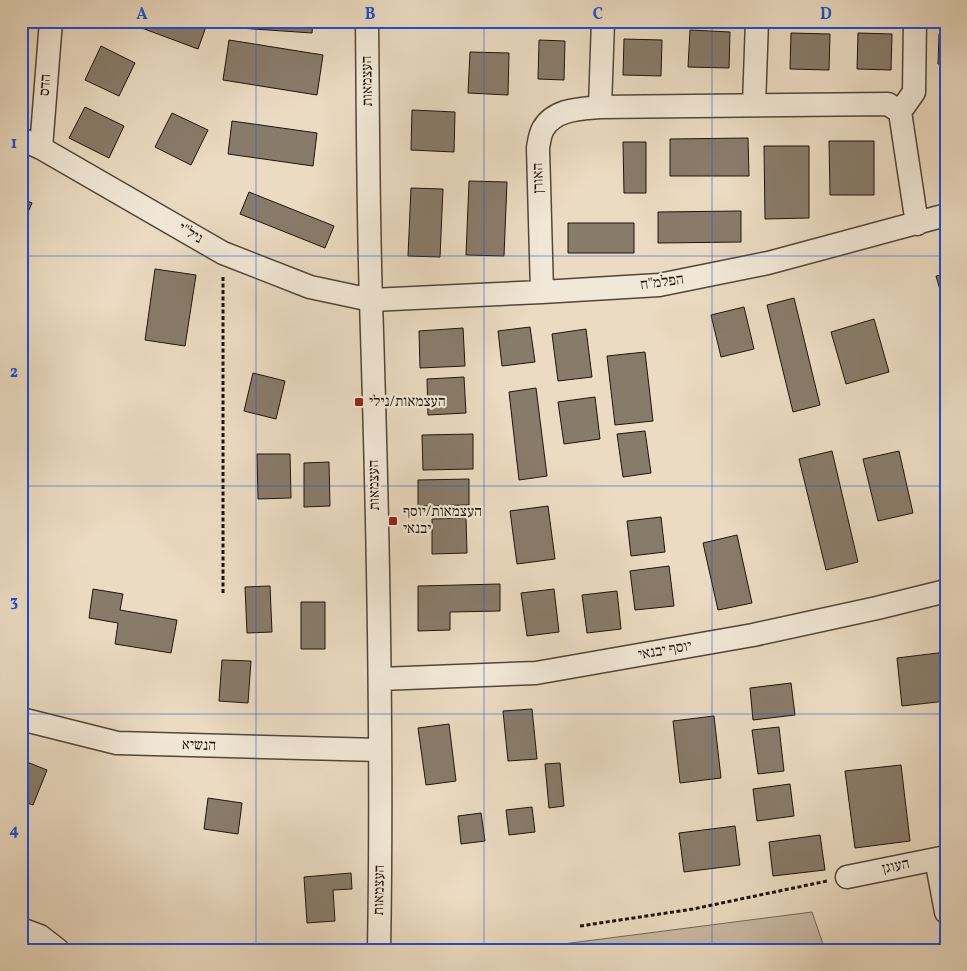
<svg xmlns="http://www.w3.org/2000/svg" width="967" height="971" font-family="Vollkorn,'Frank Ruhl Libre',serif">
  <rect width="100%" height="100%" fill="#ebdbc2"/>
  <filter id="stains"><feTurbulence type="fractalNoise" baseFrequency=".004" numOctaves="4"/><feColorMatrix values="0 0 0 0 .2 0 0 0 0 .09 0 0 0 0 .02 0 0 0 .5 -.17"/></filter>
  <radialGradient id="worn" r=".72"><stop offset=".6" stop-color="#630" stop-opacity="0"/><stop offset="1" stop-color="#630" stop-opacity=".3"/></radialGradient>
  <!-- green -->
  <path fill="#c8b9a3" stroke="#746657" d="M812 912 825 950H516Z"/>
  <!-- building -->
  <path fill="#897b6a" stroke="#1f140b" d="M88 21H121V24L88 23Z
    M132 21H208L198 49 131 24Z
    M240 21H313L312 33 239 28Z
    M405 21H515V25Z
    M628 21H665V24Z
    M690 30 730 32 729 68 688 67Z
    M791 33 830 34 829 70 790 69Z
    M858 33 892 34 891 70 857 69Z
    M939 34 946 35V64H938Z
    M624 39 662 40 661 76 623 75Z
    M229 40 323 55 317 95 223 80Z
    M539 40 565 41 564 80 538 79Z
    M101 46 135 63 119 96 85 80Z
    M470 52 509 53 508 95 468 93Z
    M85 107 124 126 109 158 69 138Z
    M412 110 455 112 454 152 411 150Z
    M172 113 208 130 191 165 155 147Z
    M946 115V157L940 116Z
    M232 121 317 133 313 166 228 154Z
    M748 138 749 176H670V139Z
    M829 141H874V195H830Z
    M623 142H646V193H624Z
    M764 146H809V218L765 219Z
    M469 181 507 182 504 256 466 255Z
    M411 188 443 189 440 257 408 256Z
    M249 192 334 226 325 248 240 214Z
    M21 198 32 203 21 228Z
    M741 211V242L658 243V212Z
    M568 223H634V253H568Z
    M155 269 196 275 185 346 145 340Z
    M946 274V310L936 276Z
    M794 298 820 405 793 412 767 305Z
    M744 307 754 349 721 357 711 315Z
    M874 319 889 372 846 384 831 332Z
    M530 327 535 362 502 366 498 331Z
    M463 328 465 366 420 368 419 331Z
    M586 329 592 377 558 381 552 334Z
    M645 352 653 421 615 425 607 356Z
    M253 373 285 381 276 419 244 411Z
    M464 377 466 413 428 415 427 379Z
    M536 388 547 476 519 480 509 392Z
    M595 397 600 439 564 444 558 402Z
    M645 431 651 473 623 477 617 434Z
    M473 434V469L423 470 422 435Z
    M832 451 858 562 826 570 799 459Z
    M899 451 913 513 878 521 863 459Z
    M257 454H290L291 498 258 499Z
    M329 462 330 506 304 507V463Z
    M469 479V505L418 506V480Z
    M548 506 555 559 517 564 510 511Z
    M661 517 665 552 631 556 627 521Z
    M466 518 467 553 432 554V519Z
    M737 535 752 603 718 610 703 543Z
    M669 566 674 606 635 610 630 571Z
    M500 584V611L450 612V630L418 631V586Z
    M270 586 272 632 247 633 245 587Z
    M93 589 123 594 120 610 177 620 171 653 115 644 118 623 89 618Z
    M554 589 559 632 527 636 521 593Z
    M617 591 621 629 587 633 582 595Z
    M301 602H325V649H301Z
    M946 652V701L902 706 897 658Z
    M222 660 251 661 248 703 219 701Z
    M791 683 795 715 753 720 750 688Z
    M532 709 537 759 508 761 503 711Z
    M714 716 721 778 680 783 673 721Z
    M449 724 456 781 426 785 418 728Z
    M779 727 784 771 758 774 752 730Z
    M22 760 47 770 33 805 21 801Z
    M560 763 564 806 549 808 545 764Z
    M901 765 910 841 855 848 845 771Z
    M790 784 794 816 757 821 753 789Z
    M208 798 242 803 238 834 204 829Z
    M532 807 535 832 509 835 506 810Z
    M481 813 485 841 461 844 458 816Z
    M735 826 740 865 684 872 679 833Z
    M820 835 825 870 773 876 769 842Z
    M351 873 352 889 333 890 335 921 307 923 304 877Z"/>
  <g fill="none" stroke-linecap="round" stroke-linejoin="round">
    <defs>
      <path id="minor" d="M367 21C368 115 368 208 371 301 378 517 383 734 379 950
        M754 105 757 21
        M600 107 603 21
        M900 112 914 92 915 21
        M21 139 41 148 223 253 310 287 371 300 542 292 659 285 768 263 946 215
        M41 148 51 21
        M542 292 538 148C539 142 540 134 543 129 554 109 580 109 600 107L888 104 900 112 917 224
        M380 679 536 673 753 635 877 608 946 591
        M21 719 117 743 380 750
        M936 859 946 912
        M847 877 946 857
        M21 929 40 936 58 950"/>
    </defs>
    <!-- minor casing -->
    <use href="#minor" stroke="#524639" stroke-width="25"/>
    <!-- path -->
    <path stroke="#1f140b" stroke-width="3" stroke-dasharray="4 2.5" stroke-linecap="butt" d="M223 593V276
      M580 926 693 909 827 881"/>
    <!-- minor -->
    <use href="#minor" stroke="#f2e8d7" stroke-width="22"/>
  </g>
  <!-- grid -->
  <path fill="none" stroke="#1d4ed8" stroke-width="1" stroke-opacity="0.55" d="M256 21V950M484 21V950M712 21V950M21 256H946M21 486H946M21 714H946"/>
  <!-- markers -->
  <g fill="#8f2418" stroke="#f2e8d7" stroke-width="2">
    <rect x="354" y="397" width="10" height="10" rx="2.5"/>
    <rect x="388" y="516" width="10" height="10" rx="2.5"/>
  </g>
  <g text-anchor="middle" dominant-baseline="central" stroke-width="4.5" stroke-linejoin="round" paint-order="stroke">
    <!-- street labels -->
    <g font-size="15" fill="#1f140b" stroke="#f2e8d7">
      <text transform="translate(368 81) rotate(-91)">העצמאות</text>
      <text transform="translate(46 85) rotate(-86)">הדס</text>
      <text transform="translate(539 178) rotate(-91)">האורן</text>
      <text transform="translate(190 234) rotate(30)">ניל"י</text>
      <text transform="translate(662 283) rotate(-8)">הפלמ"ח</text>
      <text transform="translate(375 485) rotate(-91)">העצמאות</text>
      <text transform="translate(665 651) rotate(-10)">יוסף יבנאי</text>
      <text transform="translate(199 746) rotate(2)">הנשיא</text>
      <text transform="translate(896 867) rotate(-12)">העוגן</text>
      <text transform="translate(380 890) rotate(-89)">העצמאות</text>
    </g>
    <!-- poi labels -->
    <g font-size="15" fill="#1f140b" stroke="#f2e8d7" text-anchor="start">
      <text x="369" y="402">העצמאות/נילי</text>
      <text x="403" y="512">העצמאות/יוסף<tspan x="403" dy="17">יבנאי</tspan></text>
    </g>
  </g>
  <!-- margin -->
  <rect width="967" height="971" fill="none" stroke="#ebdbc2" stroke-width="55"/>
  <rect x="28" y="28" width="912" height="916" fill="none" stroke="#1d4ed8" stroke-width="2"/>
  <g font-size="16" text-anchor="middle" font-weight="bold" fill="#1d4ed8">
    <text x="142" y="19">A</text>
    <text x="370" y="19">B</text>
    <text x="598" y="19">C</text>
    <text x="826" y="19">D</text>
    <text x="14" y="148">1</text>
    <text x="14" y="377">2</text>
    <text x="14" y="606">3</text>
    <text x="14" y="835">4</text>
  </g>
  <rect width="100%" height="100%" filter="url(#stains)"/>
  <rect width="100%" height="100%" fill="url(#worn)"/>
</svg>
